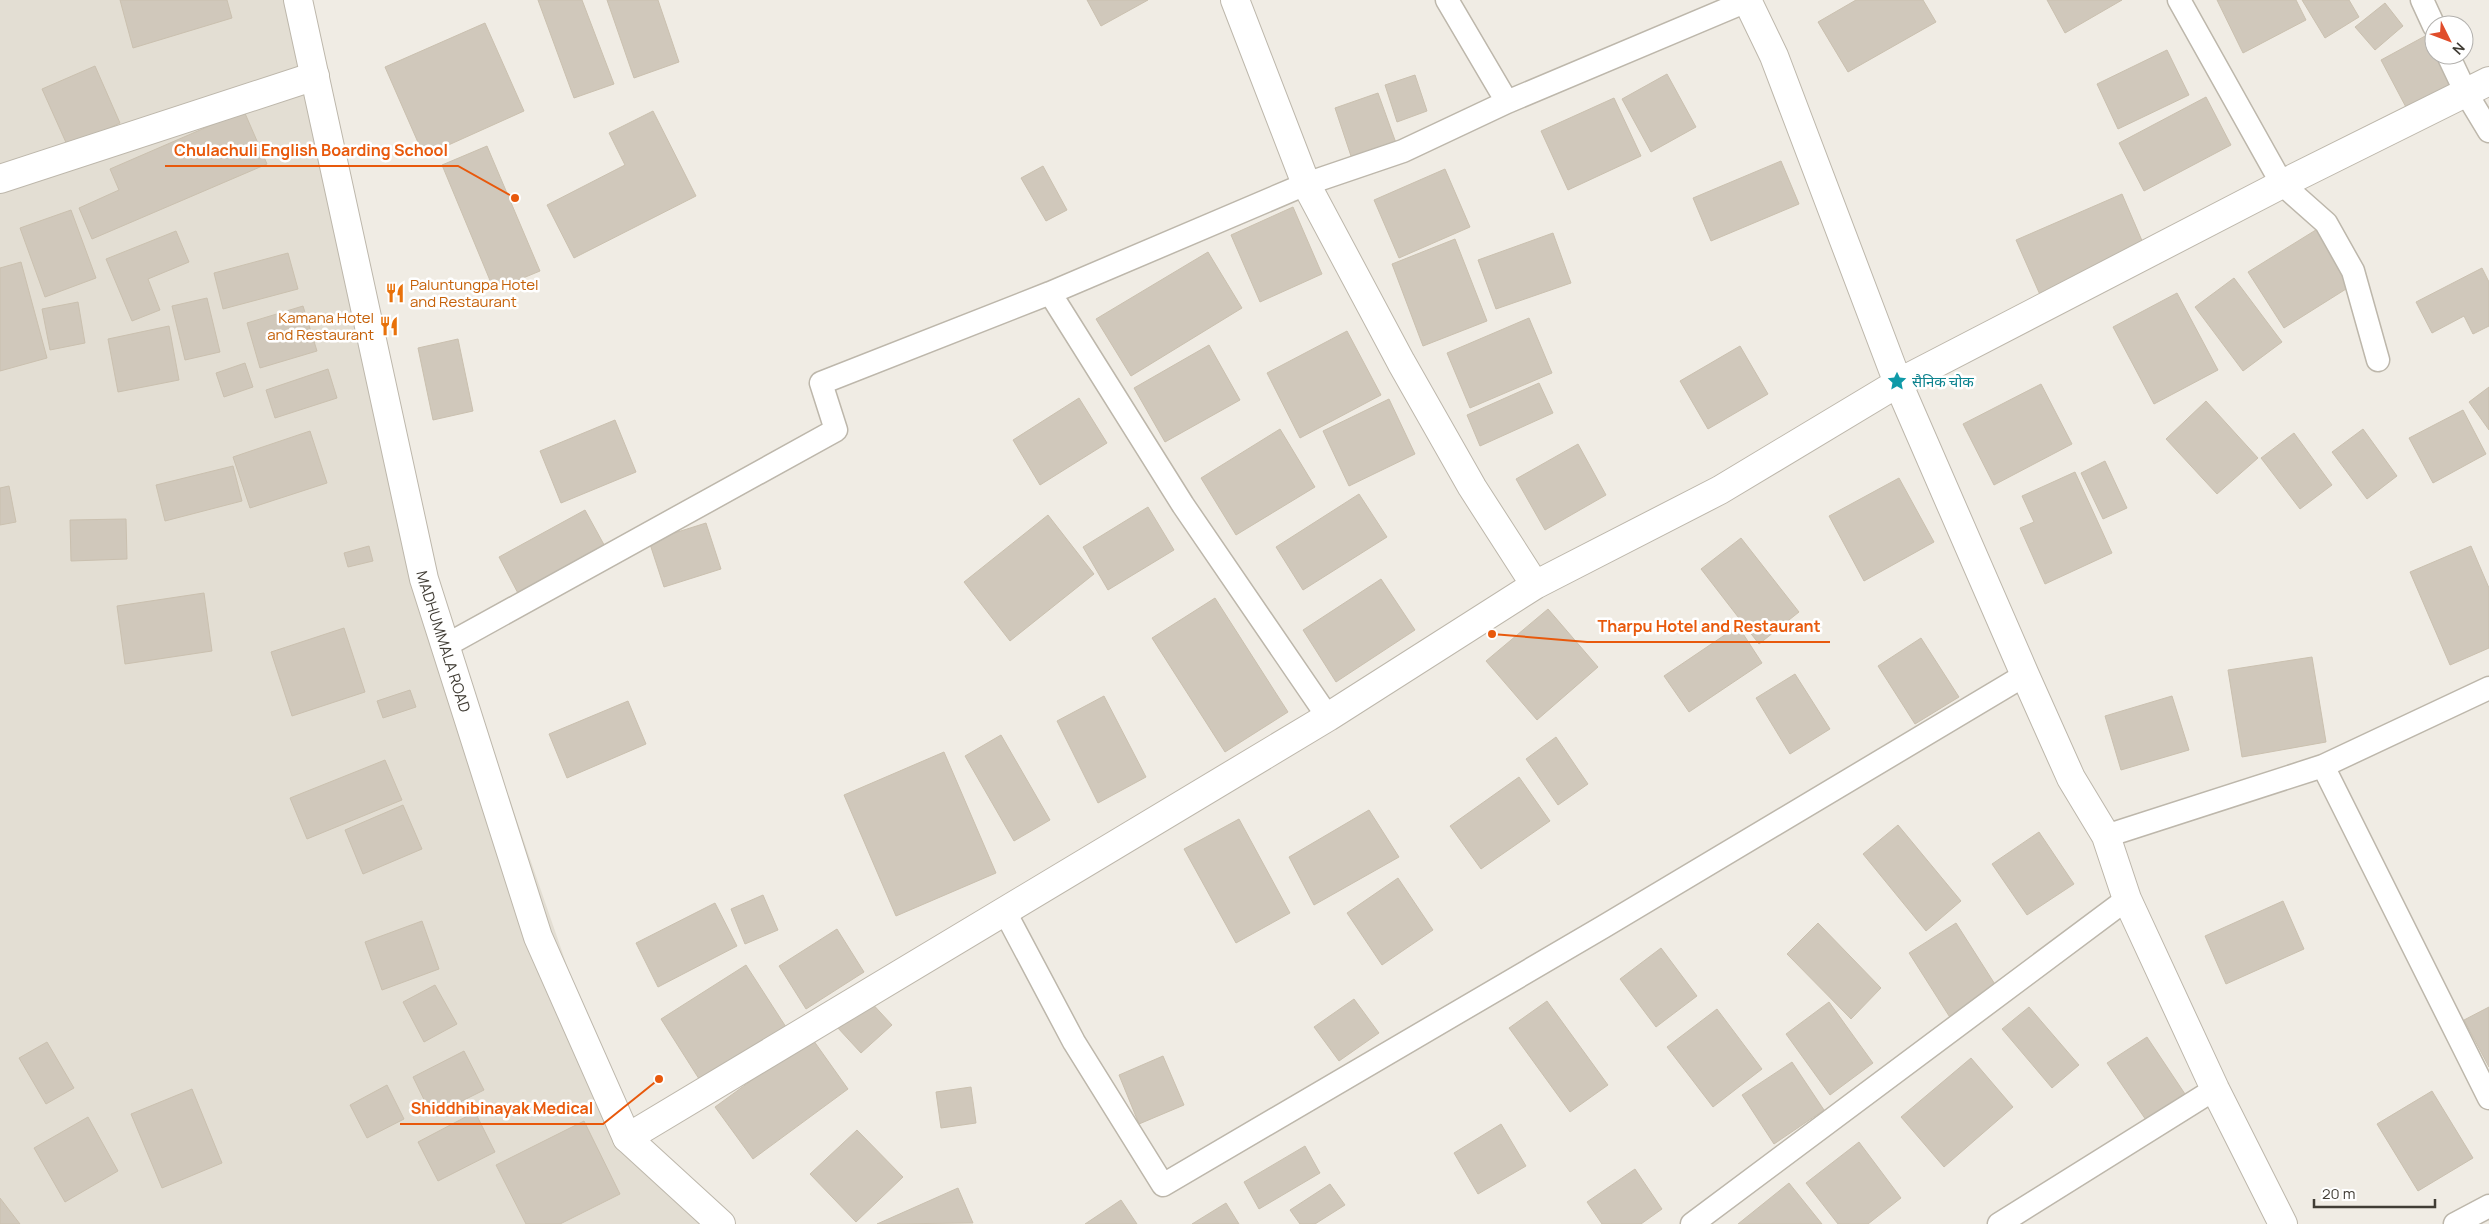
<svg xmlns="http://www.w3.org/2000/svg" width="2489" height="1224" font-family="Manrope,'Noto Sans Devanagari',sans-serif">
  <rect width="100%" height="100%" fill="#f0ece4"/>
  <!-- residential -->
  <path fill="#e3ded3" d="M0 0H304L435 584 620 1119 736 1224H0Z"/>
  <!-- building -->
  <path fill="#d0c8bb" stroke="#cac0af" d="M120 0H227L232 18 133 48Z
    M538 0H582L614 84 574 98Z
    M607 0H658L679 62 634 78Z
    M1087 0H1148L1101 26Z
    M1856 0H1923L1936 22 1848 72 1818 22Z
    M2047 0H2122L2065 33Z
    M2217 0H2296L2306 20 2243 53Z
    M2302 0H2349L2359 17 2325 38Z
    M2385 3 2403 26 2375 50 2355 27Z
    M485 23 524 111 424 156 385 67Z
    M2427 35 2434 48V55H2438L2455 86 2408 111 2381 60Z
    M2167 50 2189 95 2118 129 2097 84Z
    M95 66 120 123 68 147 42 89Z
    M1667 74 1696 127 1651 152 1622 99Z
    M1415 75 1427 111 1397 122 1385 85Z
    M1378 93 1396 143 1352 159 1335 108Z
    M2206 97 2231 145 2144 191 2119 143Z
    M1614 98 1641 156 1568 190 1541 131Z
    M244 111 267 164 92 239 79 208 119 190 110 169Z
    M653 111 696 196 574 258 547 205 625 165 609 133Z
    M487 146 540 271 494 290 442 165Z
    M1781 161 1799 204 1711 241 1693 198Z
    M1043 166 1067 210 1046 221 1021 178Z
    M1445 169 1470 227 1399 258 1374 200Z
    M2122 194 2146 250 2041 297 2016 240Z
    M1293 207 1322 274 1260 302 1231 235Z
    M71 210 96 278 45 297 20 228Z
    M2319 228 2354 284 2284 328 2248 272Z
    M176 231 189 262 148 279 160 310 132 321 106 259Z
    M1553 233 1571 283 1496 309 1478 260Z
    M1455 239 1487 321 1423 346 1392 264Z
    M1208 252 1242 308 1131 376 1096 319Z
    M288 253 298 289 223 309 214 273Z
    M21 262 47 358 0 371V268Z
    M2482 268 2489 282V326L2473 334 2464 316 2432 333 2416 302Z
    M2234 278 2282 342 2243 371 2195 307Z
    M2177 293 2218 370 2154 404 2113 327Z
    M207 298 220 352 185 360 172 306Z
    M78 302 85 343 50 350 42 309Z
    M303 306 317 351 260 368 247 323Z
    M1529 318 1552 373 1470 408 1447 353Z
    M169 326 179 380 118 392 108 339Z
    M1347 331 1381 395 1300 438 1267 373Z
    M458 339 473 411 433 420 418 348Z
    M1209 345 1240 400 1165 442 1134 388Z
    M1740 346 1768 394 1708 429 1680 381Z
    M245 363 253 387 224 397 216 373Z
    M328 369 337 398 275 418 266 390Z
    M1539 383 1553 413 1480 446 1467 415Z
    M2041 384 2072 444 1994 485 1963 424Z
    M2489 387V430L2469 402Z
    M1079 398 1107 443 1040 485 1013 440Z
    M1389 399 1415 454 1349 486 1323 431Z
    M2206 401 2258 458 2217 494 2166 439Z
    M2463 410 2486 454 2433 483 2409 438Z
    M615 420 636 472 561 503 540 451Z
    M1280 429 1315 487 1236 535 1201 478Z
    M2363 429 2397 476 2367 499 2332 452Z
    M310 431 327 483 250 508 233 457Z
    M2294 433 2332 485 2300 509 2261 458Z
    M1578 444 1606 495 1545 530 1516 479Z
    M2105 461 2127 508 2103 519 2081 473Z
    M233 466 242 501 165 521 156 485Z
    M2075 472 2112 553 2045 584 2020 528 2034 522 2022 496Z
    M1899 478 1934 542 1864 581 1829 516Z
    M9 486 16 522 0 525V488Z
    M1359 494 1387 537 1303 590 1276 547Z
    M1148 507 1174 550 1108 590 1083 547Z
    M585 510 608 552 521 599 499 557Z
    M1048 515 1094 574 1010 641 964 582Z
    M126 519 127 559 71 561 70 520Z
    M706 523 721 569 664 587 649 541Z
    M1741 538 1799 612 1759 644 1701 569Z
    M369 546 373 561 348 567 344 553Z
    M2471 546 2489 588V648L2450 665 2410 572Z
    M1381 579 1415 630 1336 682 1303 630Z
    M204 593 212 651 125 664 117 606Z
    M1215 598 1288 712 1225 752 1152 638Z
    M1548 609 1598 667 1537 720 1486 661Z
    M1738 626 1762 663 1689 712 1664 676Z
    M344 628 365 692 292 716 271 652Z
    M1921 638 1959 697 1915 724 1878 666Z
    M2312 657 2326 742 2242 757 2228 670Z
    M1795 674 1830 729 1790 754 1756 698Z
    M410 690 416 707 383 718 377 701Z
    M1104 696 1146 777 1098 803 1057 721Z
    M2172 696 2189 750 2121 770 2105 716Z
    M628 701 646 744 567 778 549 734Z
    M1001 735 1050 820 1014 841 965 756Z
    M1556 737 1588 784 1558 805 1526 759Z
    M944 752 996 873 896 916 844 795Z
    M385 760 402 800 307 839 290 798Z
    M1519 777 1550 821 1481 869 1450 826Z
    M403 805 422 849 363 874 345 830Z
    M1369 810 1399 857 1314 905 1289 857Z
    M1239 819 1290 913 1236 943 1184 849Z
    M1898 825 1961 901 1926 931 1863 854Z
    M2039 832 2074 884 2027 915 1992 864Z
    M1398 878 1433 930 1382 965 1347 913Z
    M763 895 778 930 745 944 731 909Z
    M2283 901 2304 949 2226 984 2205 936Z
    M715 903 737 946 658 987 636 943Z
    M422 921 439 969 382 990 365 942Z
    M1818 923 1881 988 1851 1019 1787 954Z
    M1956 923 1998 989 1951 1019 1909 953Z
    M837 929 864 972 806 1009 779 966Z
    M1661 948 1697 996 1656 1027 1620 979Z
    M746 965 786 1027 701 1082 661 1019Z
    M435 985 457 1024 424 1042 403 1002Z
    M868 999 892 1025 861 1053 837 1027Z
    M1354 999 1379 1033 1339 1061 1314 1027Z
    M1547 1001 1608 1085 1570 1112 1509 1028Z
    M1829 1002 1873 1063 1830 1095 1786 1034Z
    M2029 1007 2079 1065 2052 1088 2002 1029Z
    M2489 1007V1067L2464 1020Z
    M1717 1009 1762 1069 1713 1107 1667 1047Z
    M811 1037 848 1089 753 1159 715 1107Z
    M2147 1037 2185 1094 2146 1120 2107 1063Z
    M47 1042 74 1088 46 1104 19 1058Z
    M464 1051 484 1090 432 1116 413 1077Z
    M1163 1056 1184 1105 1139 1124 1119 1075Z
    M1971 1058 2013 1107 1944 1167 1901 1117Z
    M1792 1062 1824 1110 1774 1144 1742 1095Z
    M387 1085 404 1119 367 1138 350 1105Z
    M971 1087 976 1123 941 1128 936 1092Z
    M192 1089 222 1163 162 1188 131 1114Z
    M2432 1091 2473 1158 2418 1191 2377 1124Z
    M475 1112 495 1152 438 1181 418 1142Z
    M88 1117 118 1171 65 1202 34 1148Z
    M584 1121 620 1194 560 1224H526L496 1165Z
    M1501 1124 1526 1166 1478 1194 1454 1153Z
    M857 1130 903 1177 856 1222 810 1174Z
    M1859 1142 1901 1198 1868 1224H1838L1806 1183Z
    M1305 1146 1320 1173 1259 1209 1244 1182Z
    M1635 1169 1662 1209 1641 1224H1602L1587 1202Z
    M1789 1183 1822 1224H1738Z
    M1330 1184 1345 1205 1315 1224H1300L1290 1210Z
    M958 1188 973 1223 877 1224Z
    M0 1198 20 1224H0Z
    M1121 1200 1137 1224H1085Z
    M1226 1203 1239 1224H1192Z"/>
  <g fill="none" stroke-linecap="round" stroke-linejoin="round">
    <defs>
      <path id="service" d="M1447 0 1507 102
        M2179 0 2282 184 2326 223 2353 271 2378 360
        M2422 0 2434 26
        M2448 55 2466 93 2489 131
        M445 646 836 430 821 383 1050 293
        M1328 717 1183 505 1050 293 1306 184 1403 151 1507 102 1749 0
        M2323 766 2489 688
        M2106 836 2323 766 2489 1098
        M1004 910 1074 1042 1163 1185 1603 927 2025 675
        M1692 1224 2127 899
        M1999 1224 2215 1089
        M2455 1224 2489 1206"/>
      <path id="minor" d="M1235 0 1306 184 1401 362 1472 487 1535 585
        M1747 0 1774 56 1898 383 2025 675 2071 778 2106 836 2127 899 2215 1089 2283 1224
        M0 179 315 76
        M627 1138 1328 717 1535 585 1720 490 1898 383 2282 184 2489 81"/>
      <g id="tertiary">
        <path id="s1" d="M298 0 424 579 538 937 627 1138 721 1224"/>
      </g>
    </defs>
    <!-- service casing -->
    <use href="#service" stroke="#bdb7ab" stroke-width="25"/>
    <!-- minor casing -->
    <use href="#minor" stroke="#bdb7ab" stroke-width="30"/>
    <!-- tertiary casing -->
    <use href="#tertiary" stroke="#bdb7ab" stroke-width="30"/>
    <!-- service -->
    <use href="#service" stroke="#fff" stroke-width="22"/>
    <!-- minor -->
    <use href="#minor" stroke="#fff" stroke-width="28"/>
    <!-- tertiary -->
    <use href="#tertiary" stroke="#fff" stroke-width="28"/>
  </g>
  <!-- icons -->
  <defs>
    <symbol id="restaurant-bare" viewBox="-9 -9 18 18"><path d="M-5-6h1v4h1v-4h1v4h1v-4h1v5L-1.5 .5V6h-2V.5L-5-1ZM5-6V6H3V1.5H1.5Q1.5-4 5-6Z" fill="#e8710a" stroke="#fff" stroke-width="2.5" paint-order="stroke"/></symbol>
    <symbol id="sight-bare" viewBox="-9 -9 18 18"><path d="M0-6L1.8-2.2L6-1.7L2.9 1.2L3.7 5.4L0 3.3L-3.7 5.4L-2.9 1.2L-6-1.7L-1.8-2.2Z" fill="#0f9aa8" stroke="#fff" stroke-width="2.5" paint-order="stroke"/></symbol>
  </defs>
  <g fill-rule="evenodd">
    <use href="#restaurant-bare" x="381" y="279" width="28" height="28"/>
    <use href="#restaurant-bare" x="375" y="312" width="28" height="28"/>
    <use href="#sight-bare" x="1883" y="367" width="28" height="28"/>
  </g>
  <g text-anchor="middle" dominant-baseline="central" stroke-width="5" stroke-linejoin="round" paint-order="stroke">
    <!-- food labels -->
    <g font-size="15" fill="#c56008" stroke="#fff" text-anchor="start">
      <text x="410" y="284">Paluntungpa Hotel<tspan x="410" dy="17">and Restaurant</tspan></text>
      <text x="374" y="317" text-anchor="end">Kamana Hotel<tspan x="374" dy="17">and Restaurant</tspan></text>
    </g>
    <!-- culture labels -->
    <g font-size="15" fill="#0d838f" stroke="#fff" text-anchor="start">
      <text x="1912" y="381">सैनिक चोक</text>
    </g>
    <!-- street labels -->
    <g font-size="15" fill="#413d35" stroke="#fff">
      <text stroke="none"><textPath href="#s1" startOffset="658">MADHUMMALA ROAD</textPath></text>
    </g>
  </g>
  <!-- callouts -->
  <path fill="none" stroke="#e8590c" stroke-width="2" d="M515 198L458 166H165M1492 634L1587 642H1830M659 1079L603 1124H400"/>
  <g fill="#e8590c" stroke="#fff" stroke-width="2">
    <circle cx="515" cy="198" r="5"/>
    <circle cx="1492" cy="634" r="5"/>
    <circle cx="659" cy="1079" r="5"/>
  </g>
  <g font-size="16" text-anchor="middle" font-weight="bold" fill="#e8590c" stroke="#fff" stroke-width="5" stroke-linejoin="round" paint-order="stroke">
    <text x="311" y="156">Chulachuli English Boarding School</text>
    <text x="1709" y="632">Tharpu Hotel and Restaurant</text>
    <text x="502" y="1114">Shiddhibinayak Medical</text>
  </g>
  <!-- north arrow -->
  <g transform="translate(2449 40) rotate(132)"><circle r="24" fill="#ffffff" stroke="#b3b1ae"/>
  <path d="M0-4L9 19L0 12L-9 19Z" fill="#e04d2b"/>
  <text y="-8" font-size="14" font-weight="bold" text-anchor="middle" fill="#413d35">N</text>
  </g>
  <!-- scale -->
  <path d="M2314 1199v8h121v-8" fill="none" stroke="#413d35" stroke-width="2.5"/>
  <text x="2322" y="1199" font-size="15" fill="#413d35" stroke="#ffffff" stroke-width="4" paint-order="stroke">20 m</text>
</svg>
